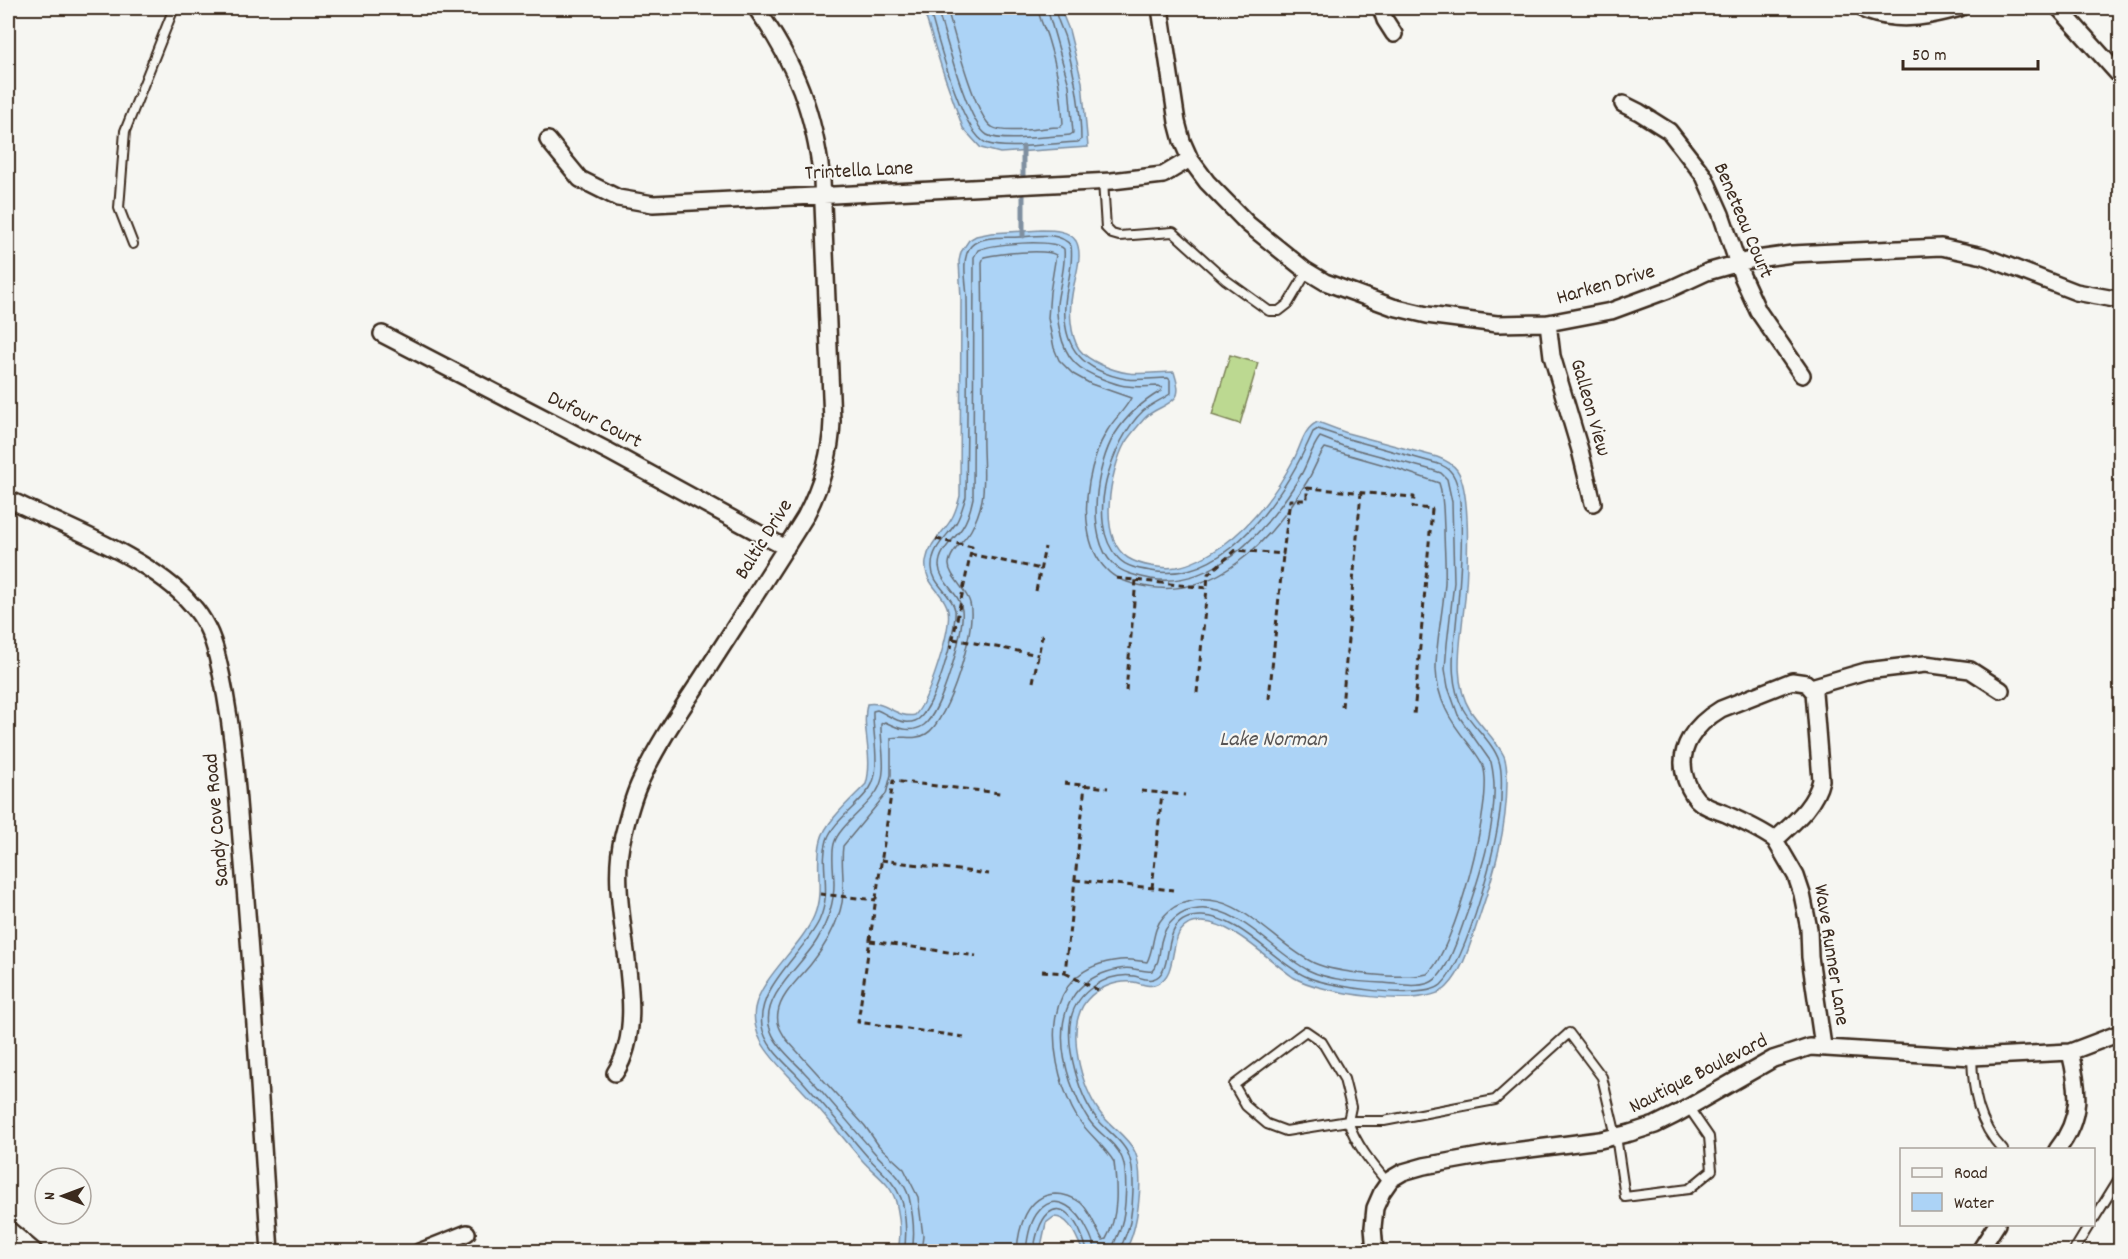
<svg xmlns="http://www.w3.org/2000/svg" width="2128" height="1259" font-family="Dekko,sans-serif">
  <rect width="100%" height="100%" fill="#f6f6f2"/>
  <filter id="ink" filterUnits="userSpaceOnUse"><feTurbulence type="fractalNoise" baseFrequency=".0167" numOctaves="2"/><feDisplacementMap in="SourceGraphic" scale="12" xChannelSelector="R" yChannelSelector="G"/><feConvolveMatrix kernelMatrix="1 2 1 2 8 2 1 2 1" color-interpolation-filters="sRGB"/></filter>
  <g filter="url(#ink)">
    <!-- green -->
    <path fill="#bcd991" stroke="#7c8258" stroke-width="1.5" d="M1230 355 1258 363 1240 424 1212 415Z"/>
    <!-- water -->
    <path fill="#acd3f6" stroke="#7f8fa0" stroke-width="1.5" d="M923 8H1060L1069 30 1082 82 1088 147 1000 153 981 148 963 128 942 69Z
      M1042 230C1053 230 1069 230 1076 241 1084 256 1074 279 1072 295 1069 310 1070 335 1079 349 1088 361 1113 371 1128 373 1142 375 1159 372 1174 372 1176 379 1181 392 1175 398 1167 407 1153 409 1145 418 1138 426 1130 435 1125 443 1110 471 1097 538 1128 558 1141 566 1163 569 1177 567 1193 564 1209 555 1222 546 1253 524 1277 491 1294 459 1301 446 1304 427 1318 422L1347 433 1437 457C1445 460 1452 463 1457 470 1473 493 1467 586 1463 616 1460 646 1453 682 1470 710 1480 726 1496 739 1504 756 1507 764 1507 773 1507 781 1507 829 1494 874 1479 918 1471 941 1464 970 1447 987 1425 1010 1318 993 1293 977 1268 960 1232 921 1201 922 1161 923 1184 971 1157 984 1149 988 1141 983 1133 982 1117 980 1097 988 1087 1000 1064 1027 1081 1088 1101 1114 1111 1127 1128 1137 1135 1152 1145 1176 1138 1230 1125 1251H1083C1076 1238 1071 1217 1054 1217L1046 1223 1040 1251H898C901 1236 900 1218 896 1202 891 1183 874 1174 862 1160 842 1137 824 1113 803 1091 789 1075 772 1061 762 1043 756 1033 753 1019 755 1008 761 977 801 947 814 916 825 890 814 866 821 840 825 822 853 798 866 784 874 757 861 729 867 704 885 700 897 719 915 715 928 702 952 628 948 610 944 591 923 585 926 561 929 542 944 533 952 518 956 511 958 503 960 496L961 299 959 261 961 252 969 240 976 236 991 233Z"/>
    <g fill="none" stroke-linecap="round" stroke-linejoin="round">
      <!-- shore -->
      <path stroke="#686e74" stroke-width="1.5" d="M929 8C937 35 961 132 986 143 1005 151 1055 143 1078 142L1081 140C1081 105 1074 72 1065 38 1062 28 1056 19 1055 8
        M937 8C945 33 967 123 987 135 1001 143 1053 136 1070 135L1073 133 1069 85 1047 8
        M947 8C953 29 975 117 992 127 1004 135 1045 127 1060 127L1063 124C1062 96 1057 67 1048 39 1045 28 1039 20 1038 8
        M904 1252C907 1237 906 1212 901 1198 893 1179 879 1170 867 1156 843 1128 820 1100 795 1073 782 1060 765 1045 762 1026 756 988 803 954 819 921 833 890 819 867 827 840 833 821 859 805 870 788 882 770 872 732 873 711L877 710C889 715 901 726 915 721 934 715 957 629 955 610 952 593 931 584 932 566 932 547 947 537 956 523 961 515 963 505 966 497 967 431 968 365 967 300 967 284 960 259 971 246 981 235 1006 238 1019 237 1035 236 1060 231 1071 246 1074 266 1066 285 1065 305 1062 349 1084 371 1126 379 1139 381 1154 378 1168 378L1170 380V394C1161 400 1151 404 1143 411 1112 440 1084 521 1118 558 1126 567 1139 569 1151 571 1227 586 1287 491 1313 432L1318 429 1345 438 1435 463C1441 465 1447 466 1451 472 1470 493 1458 605 1455 635 1452 660 1451 686 1463 709 1473 727 1493 742 1499 761 1503 773 1501 788 1501 799 1500 837 1468 960 1441 985 1423 1001 1326 987 1305 976 1272 960 1241 917 1202 916 1154 915 1179 972 1153 979 1146 981 1140 977 1134 976 1107 972 1077 992 1071 1018 1065 1046 1079 1098 1098 1120 1108 1132 1126 1143 1130 1159 1135 1175 1133 1205 1130 1222 1128 1232 1122 1242 1120 1252
        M912 1252C915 1235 913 1214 909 1197 903 1177 886 1166 873 1151 850 1125 828 1097 804 1072 792 1059 773 1044 769 1025 763 995 802 965 817 940 827 923 834 904 834 884 834 871 831 856 834 844 838 827 868 807 877 791 889 772 880 744 881 724L885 722C897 728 911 734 924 725 941 713 965 631 962 610 960 593 940 583 939 566 939 550 954 540 962 528 968 519 971 508 973 498L974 257 978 250C993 244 1052 238 1064 249 1066 268 1059 286 1057 304 1056 314 1058 323 1060 332 1066 360 1078 370 1105 380 1112 382 1119 386 1127 386 1137 388 1149 386 1159 386L1162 388 1161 391C1142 402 1127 415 1115 434 1096 464 1085 537 1113 564 1124 574 1137 576 1151 579 1180 584 1208 573 1232 556 1260 534 1284 504 1302 473 1308 462 1312 447 1320 437L1343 446 1432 470 1441 473 1447 479 1452 502 1454 582 1447 644 1445 669 1448 687 1458 715 1491 762C1502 809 1482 869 1467 913 1460 931 1448 976 1429 983 1415 988 1398 984 1384 983 1360 982 1330 981 1308 970 1274 953 1240 906 1199 909 1180 910 1165 923 1161 942 1159 952 1160 963 1152 971 1145 972 1141 970 1134 969 1126 967 1116 969 1107 972 1041 993 1060 1076 1089 1120 1098 1134 1116 1142 1122 1158 1128 1172 1126 1211 1121 1226 1119 1235 1113 1242 1112 1252
        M921 1252 923 1236 918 1197 904 1169 879 1146 865 1126 786 1039C781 1031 776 1024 778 1013 780 995 800 978 811 964 824 948 834 930 840 911 847 889 840 867 843 846L886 794 891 775V738C902 735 915 741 926 734 949 721 977 628 970 603 967 590 948 575 949 564 950 551 965 541 971 530 976 521 980 510 982 500 986 478 982 454 983 432 983 375 983 319 982 262L984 257C997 254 1046 248 1056 255L1050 292 1048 318 1054 348 1059 360 1073 374 1091 384 1131 398C1125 410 1114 419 1107 431 1098 446 1092 465 1089 482 1084 510 1085 548 1106 569 1115 579 1126 582 1138 585 1174 594 1207 585 1237 563 1266 542 1289 511 1308 480 1314 470 1318 457 1325 448L1395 468 1439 483C1444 497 1443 513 1444 528 1444 546 1446 565 1445 583 1443 612 1436 640 1436 669 1437 699 1450 721 1468 743 1473 750 1480 758 1483 766 1495 798 1454 954 1427 974 1404 980 1336 973 1314 963 1273 944 1239 888 1187 902 1178 904 1170 909 1164 916 1151 930 1155 947 1147 962 1138 961 1130 959 1120 960 1039 968 1046 1053 1072 1108 1082 1130 1102 1142 1114 1162 1117 1186 1119 1217 1106 1239L1103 1240C1095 1229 1092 1213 1081 1203 1073 1197 1065 1194 1055 1194 1027 1195 1018 1228 1017 1252
        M1026 1252C1027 1239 1030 1221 1039 1211 1057 1190 1079 1212 1087 1229 1091 1236 1094 1244 1095 1252
        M1034 1252C1036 1221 1056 1187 1079 1229 1082 1236 1086 1244 1087 1252"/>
      <!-- stream -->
      <path stroke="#7f8fa0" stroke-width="5" d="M1023 236V147"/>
      <defs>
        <path id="lane" d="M1103 181 1106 228 1112 234 1119 236 1173 232 1226 280 1269 311H1279L1288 304 1307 272
          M133 244 119 208 125 131 174 8
          M1972 1057C1973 1092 1978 1124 2003 1150
          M1388 1183C1372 1164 1356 1145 1348 1121L1286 1131 1267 1124 1246 1106 1234 1085 1306 1031 1322 1042 1344 1079 1351 1107 1348 1121H1384L1495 1100 1569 1033 1602 1077 1616 1136 1625 1197 1689 1189 1712 1170 1709 1137 1689 1108
          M2094 1219 2120 1177
          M2073 1252 2090 1224"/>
        <path id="street" d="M1160 8 1177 122 1182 141 1190 159 1207 182 1248 224 1305 270 1325 282 1393 307 1427 315 1497 324 1548 323 1611 311 1668 290 1707 272 1750 260 1792 254 1941 247 1983 256 2076 292 2120 300
          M1381 8 1385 20 1394 34
          M2059 8 2120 76
          M1866 11C1900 23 1927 17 1960 8
          M1623 104 1639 112 1669 131 1704 176 1721 214 1742 276 1758 311 1802 375
          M548 140 580 179 618 198 653 204 1112 181 1163 175 1190 159
          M1548 323 1552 356 1580 450 1593 503
          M382 334 610 452 786 548
          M8 499C63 526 152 558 191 604 204 618 213 638 217 656 234 723 237 794 243 863 254 992 261 1122 270 1252
          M1792 681 1806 683 1814 692 1821 780C1815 806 1793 823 1775 840 1760 829 1743 822 1726 814 1718 811 1708 808 1701 803 1694 798 1689 788 1686 780 1675 748 1696 724 1721 709Z
          M1811 687 1866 671 1925 664 1970 670 2001 690
          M1775 840 1796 876 1802 894 1809 929 1810 957 1823 1046
          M615 1073C655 1013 604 907 623 836 628 817 632 798 641 780 659 740 686 703 709 667 741 617 774 567 805 517 821 486 831 456 832 421L822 180C814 112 796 64 756 8
          M2057 1150C2083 1117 2079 1089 2070 1052
          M8 1229 35 1252
          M419 1252 467 1233
          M1375 1252 1373 1227 1375 1208 1382 1192 1391 1179 1403 1172 1424 1166 1491 1154 1600 1140 1630 1133 1655 1125 1675 1115 1773 1059 1810 1047 1972 1057 2070 1052 2120 1033
          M1979 1252 1997 1224"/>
      </defs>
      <!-- lane casing -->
      <use href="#lane" stroke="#3b2a1e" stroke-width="12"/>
      <!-- street casing -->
      <use href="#street" stroke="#3b2a1e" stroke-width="20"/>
      <!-- path -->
      <path stroke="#3b2a1e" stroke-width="3" stroke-dasharray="6 4.5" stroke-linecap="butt" d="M936 539 972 547 951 648
        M970 554 1041 569
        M1116 578 1207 588 1208 574 1236 550 1283 554 1290 500H1307V488L1414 497 1413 507 1432 509 1414 715
        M1036 591 1045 547
        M953 639 1039 655
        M1033 682 1043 631
        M1126 691 1136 580
        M1197 693 1207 588
        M1269 699 1283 555
        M1342 707 1361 492
        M1064 783 1108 788
        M1141 791 1185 795
        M881 860 989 874
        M1075 880 1173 890
        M1152 888 1162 793
        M820 894 876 900
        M870 941 976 956
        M1042 971 1065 973 1085 785
        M1065 973 1098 990
        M964 1037 858 1022 893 781 1000 793"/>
      <!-- lane -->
      <use href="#lane" stroke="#f6f6f2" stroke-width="8"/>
      <!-- street -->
      <use href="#street" stroke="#f6f6f2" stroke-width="15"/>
    </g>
  </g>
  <g text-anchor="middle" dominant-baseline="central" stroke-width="4.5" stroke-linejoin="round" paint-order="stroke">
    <!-- street labels -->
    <g font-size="21" fill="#3b2a1e" stroke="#f6f6f2">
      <text transform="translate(859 172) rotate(-3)">Trintella Lane</text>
      <text transform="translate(1742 221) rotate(67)">Beneteau Court</text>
      <text transform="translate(1606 286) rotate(-16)">Harken Drive</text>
      <text transform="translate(1589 408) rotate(74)">Galleon View</text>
      <text transform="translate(594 421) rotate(27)">Dufour Court</text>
      <text transform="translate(765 540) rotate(-58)">Baltic Drive</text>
      <text transform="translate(218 820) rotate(-95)">Sandy Cove Road</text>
      <text transform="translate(1830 955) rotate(81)">Wave Runner Lane</text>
      <text transform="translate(1699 1075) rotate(-27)">Nautique Boulevard</text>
    </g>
    <!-- water labels -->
    <g font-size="22" font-style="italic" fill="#575454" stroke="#f6f6f2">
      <text x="1273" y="740">Lake Norman</text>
    </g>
  </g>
  <!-- margin -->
  <rect width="2128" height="1259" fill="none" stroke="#f6f6f2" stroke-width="30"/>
  <rect x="15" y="15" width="2098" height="1229" fill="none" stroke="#3b2a1e" stroke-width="2" filter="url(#ink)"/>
  <!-- legend -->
  <rect x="1900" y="1148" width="195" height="78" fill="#f6f6f2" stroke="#aba49d" stroke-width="1.5"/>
  <rect x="1912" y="1168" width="30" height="9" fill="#f6f6f2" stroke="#aba49d" stroke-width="1.5"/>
  <text x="1954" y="1178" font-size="18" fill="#3b2a1e">Road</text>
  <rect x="1912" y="1193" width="30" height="18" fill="#acd3f6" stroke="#aba49d" stroke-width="1.5"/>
  <text x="1954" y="1208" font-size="18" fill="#3b2a1e">Water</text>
  <!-- north arrow -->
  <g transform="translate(63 1196) rotate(270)"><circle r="28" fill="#f6f6f2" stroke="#aba49d" stroke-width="1.5"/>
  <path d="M0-4.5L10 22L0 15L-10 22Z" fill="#3b2a1e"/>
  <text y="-9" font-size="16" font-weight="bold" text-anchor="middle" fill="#3b2a1e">N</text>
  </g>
  <!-- scale -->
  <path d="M1903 60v9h135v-9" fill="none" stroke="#3b2a1e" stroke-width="3"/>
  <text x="1912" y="60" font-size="18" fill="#3b2a1e" stroke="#f6f6f2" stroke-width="4.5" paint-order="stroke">50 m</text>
</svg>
